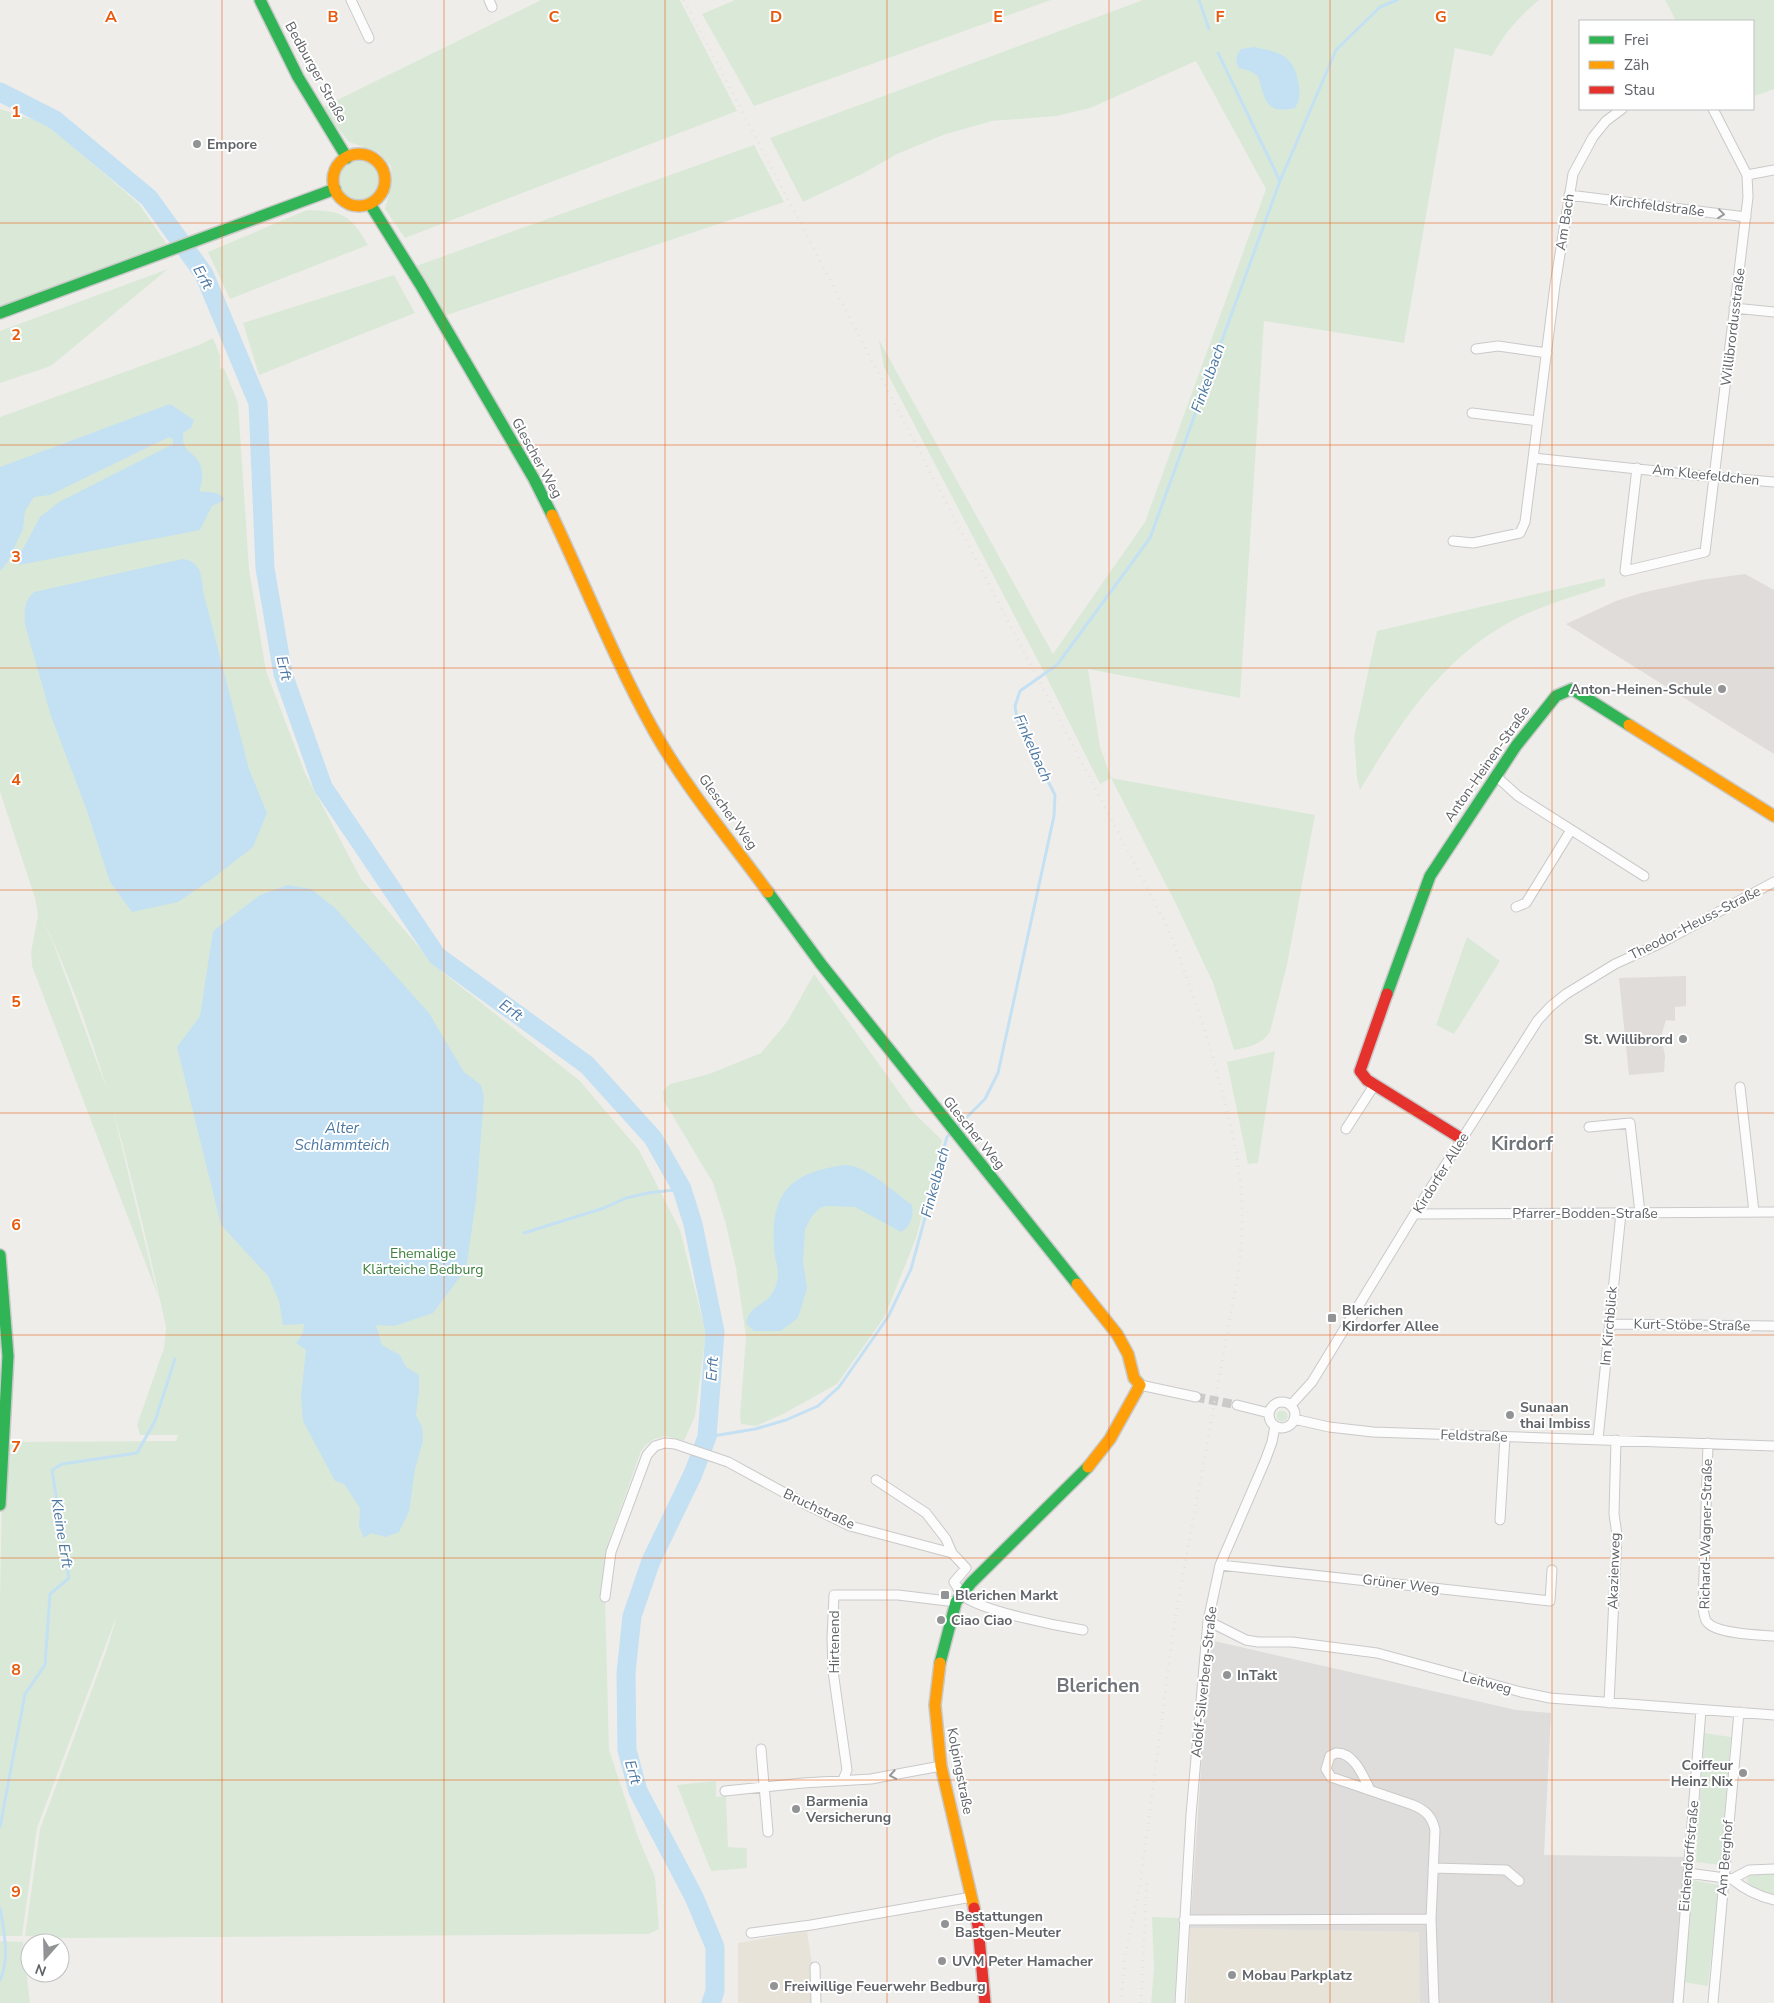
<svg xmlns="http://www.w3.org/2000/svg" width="1774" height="2003" font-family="'Nunito Sans',sans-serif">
  <rect width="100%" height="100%" fill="#efedea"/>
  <!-- commercial -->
  <path fill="#e7e3d9" d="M1190 1928 1420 1932V2003H1187Z
    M807 1931 818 2003H738V1943Z"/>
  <!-- industrial -->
  <path fill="#dedddb" d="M1210 1640 1516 1710 1551 1713 1544 1855 1689 1857 1675 2003H1420L1419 1932 1190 1928Z"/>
  <!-- education -->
  <path fill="#dfdcd9" d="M1745 574 1774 590V754L1566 624 1616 601 1641 593 1701 580Z
    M1686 976V1006L1675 1007V1021L1666 1020 1661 1036 1665 1056 1664 1072 1629 1075 1619 978Z"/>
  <!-- green -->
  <path fill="#dae9d7" d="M541 0H680L737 111 405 238 385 209 392 181 391 166 378 152 349 142 321 108Z
    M735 0H1051L754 106 702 14Z
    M1143 0H1539C1517 19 1506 31 1492 56L1455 48 1404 343 1264 321 1240 698 1088 669 1100 747 1111 778 1315 815 1287 965 1270 1032C1261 1045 1249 1047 1234 1050L1213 983 1177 906 1111 778 1100 784 1044 672 884 367 879 340 1053 654 1145 522 1266 189 1196 61 1090 108 1057 116 992 121 943 135 897 154 862 174 803 202 770 138Z
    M1665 0H1774V89L1755 96 1753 84V21H1676Z
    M0 109 47 124 139 204 168 246 0 308Z
    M754 145 784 202 444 316 416 266Z
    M339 181a20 20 0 1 1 40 0a20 20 0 1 1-40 0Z
    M307 210C343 211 350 214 368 245L230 299 208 252Z
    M168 269 51 366 0 383V331Z
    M394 275 415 313 259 375 243 323Z
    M213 338 220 356V369L224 368 238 403 249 569 266 671 305 773 361 879 436 967 580 1081 639 1150 680 1230 706 1333 695 1416 684 1441 666 1436 654 1439 645 1446 641 1451 608 1544 611 1552 605 1597 609 1750 638 1837 655 1877 659 1929 649 1934 63 1938 25 1936 40 1829 107 1649 117 1615 37 1828 22 1936H0V1598L3 1442 176 1441 178 1435H140L137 1425 164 1348 166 1327C135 1188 103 1045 41 915L54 945 110 1098 158 1296 32 966 31 952 38 915 35 898 0 792V417L199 345Z
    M1605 578V586C1582 594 1557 601 1533 611 1451 645 1404 716 1360 790L1357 778 1354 737 1377 631Z
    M1467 937 1500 961 1454 1034 1436 1025Z
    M814 974 914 1113 942 1140 916 1238 885 1316 837 1384 783 1414 756 1426 741 1424 740 1416 746 1337 736 1268 725 1221 713 1183 664 1101 663 1091 670 1084 709 1074 761 1053 787 1022Z
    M1275 1051 1258 1163 1248 1164 1227 1062Z
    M1276.5 1416a5.5 5.5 0 1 1 11 0a5.5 5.5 0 1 1-11 0Z
    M1704 1733 1731 1737 1720 1865 1696 1862Z
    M716 1781V1797L726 1796 728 1847 747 1848V1868L711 1871 677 1785Z
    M1774 1872V1895C1763 1892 1747 1891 1747 1878L1750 1874Z
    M1692 1880 1719 1885 1708 1986 1683 1982Z
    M1152 1917 1179 1918 1175 2003H1151L1154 1969Z
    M0 1941 23 1942 30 2003H0Z"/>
  <!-- water -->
  <path fill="#c4e0f3" d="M1254 47C1281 52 1295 56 1299 86 1300 96 1300 100 1295 108 1266 115 1265 100 1258 76L1250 71 1239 68C1235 60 1235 56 1241 49Z
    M170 404 194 420 191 428 183 433C183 438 183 444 186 448 188 452 192 453 195 457 204 465 204 481 199 491 208 493 219 490 225 500L212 506 200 530 19 565 17 560 40 517 59 502 173 444V439L169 437 50 495 34 497 25 511 23 529 7 563 0 571V467Z
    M183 559C203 562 201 578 204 595L249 769 267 813 253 847 212 879 178 902 132 912 110 882 86 808 51 716 25 625C24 612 24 601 34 592Z
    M288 885 311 889 335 908 429 1013 464 1072 481 1085 484 1097 476 1201 466 1269 433 1313 395 1326 376 1325 382 1345 400 1355 406 1367 419 1375V1391L416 1415 422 1427 423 1441 415 1469 409 1512 399 1532 386 1537 371 1533 364 1538 359 1526 360 1508 344 1484 335 1481 303 1421 301 1396 306 1350 296 1343 303 1333 304 1324 283 1325 279 1301 268 1276 221 1225 177 1047 200 1016 213 931 260 895Z
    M845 1165C866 1165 894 1192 912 1205 914 1216 911 1226 901 1232L855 1207 827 1206 820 1208 812 1216 805 1229 803 1262 807 1288 798 1318 781 1331H754L746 1323C747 1320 748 1315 750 1313 759 1302 770 1303 776 1285 781 1270 775 1263 774 1248 770 1192 791 1172 845 1165Z"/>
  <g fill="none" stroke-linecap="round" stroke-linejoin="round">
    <!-- stream -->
    <path stroke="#c4e0f3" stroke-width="3" d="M1199 0 1209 29
      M1218 53 1280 181
      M957 1127 985 1099 998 1073 1054 816 1055 795 1017 719 1015 706 1020 691 1057 665 1150 538 1280 181 1336 50 1380 7 1397 0
      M524 1233 604 1208 626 1198 648 1193 682 1189
      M707 1437 755 1429 786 1420 818 1406 839 1387 888 1317 911 1269 947 1137 952 1132
      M0 1827 25 1694 45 1665 50 1594 69 1578 52 1470 62 1464 137 1453 155 1421 175 1359
      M0 1908C4 1930 10 1960 0 1980"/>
    <!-- river -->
    <path stroke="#c4e0f3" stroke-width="19" d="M0 92 55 120 149 198 204 274 258 403 265 568 283 674 323 787 437 956 587 1065 653 1138 682 1189 693 1224 715 1332 707 1437 693 1474 651 1561 632 1616 626 1673 627 1750 638 1791 694 1897 715 1947V1991L711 2003"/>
    <!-- street-tunnel -->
    <path stroke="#cbcac9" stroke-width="9" stroke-dasharray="9 4.5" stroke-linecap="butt" d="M1196 1397 1237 1405"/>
    <defs>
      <path id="street" d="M351 0 369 38
        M489 0 492 7
        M1747 175 1774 170
        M1569 195 1746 217
        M1734 308 1774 312
        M1476 349 1498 346 1547 353
        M1472 413 1538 421
        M1533 458 1714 477 1774 482
        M1637 468 1625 571 1705 552 1748 197 1747 175 1713 109
        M1453 541 1473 543 1520 533 1525 522 1555 285 1573 174 1593 137 1606 121 1622 109
        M1497 777 1518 796 1644 876
        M1516 907 1526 903 1571 830
        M1740 1087 1754 1212
        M1589 1127 1630 1123 1640 1213
        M1346 1129 1375 1084
        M1415 1214 1774 1212
        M1609 1324 1774 1326
        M1140 1385 1196 1397
        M1269 1415a13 13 0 1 1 26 0a13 13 0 1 1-26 0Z
        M1237 1405 1269 1413
        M1291 1405 1312 1382 1423 1200 1538 1020 1551 1006 1566 994 1615 964 1661 943 1774 882
        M1294 1419 1329 1427 1373 1432 1774 1446
        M1598 1439 1621 1213
        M1708 1443 1703 1608C1704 1613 1704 1620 1708 1623 1718 1634 1759 1635 1774 1636
        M876 1480 926 1513 946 1539 952 1553 966 1568 954 1582C957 1586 959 1591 962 1595 980 1611 1058 1626 1083 1630
        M1500 1520 1505 1437
        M1220 1565C1330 1576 1440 1589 1550 1601L1552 1570
        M605 1597 611 1552 647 1455 655 1446 665 1443 675 1444 728 1462 805 1504 850 1526 952 1553
        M1208 1621 1246 1640 1258 1642H1292L1377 1653 1521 1692 1550 1698 1774 1715
        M1609 1703 1617 1535 1614 1514 1616 1440
        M761 1749 768 1832
        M843 1780 847 1770 833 1671 832 1638 834 1595H898L956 1602
        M1370 1790C1363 1776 1354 1752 1336 1753L1330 1756 1326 1769 1331 1777 1413 1805C1425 1810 1432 1816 1435 1830L1431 1919 1434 2003
        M725 1791 803 1783 871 1779 941 1766
        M1433 1868 1506 1870 1519 1881
        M1688 1873 1732 1879 1749 1870 1774 1869
        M1732 1879C1745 1890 1758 1896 1774 1900
        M1184 1920 1431 1919
        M751 1933 811 1925 972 1897
        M815 1967 816 2003
        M1180 2003 1191 1815 1208 1621 1220 1565 1265 1461 1272 1442 1275 1426
        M1678 2003 1701 1710
        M1713 2003 1739 1712"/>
      <path id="fast" d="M260 0 298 77 347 158
        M370 204 420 284 534 479 552 515
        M0 313 335 189
        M768 892 821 964 1077 1284
        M1387 994 1430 876 1516 746 1556 696 1572 689 1629 725
        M0 1255 8 1356 0 1505
        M940 1663 956 1602 971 1583 1088 1467"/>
      <path id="slow" d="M333 180a26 26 0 1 1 52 0a26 26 0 1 1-52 0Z
        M552 515C586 587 615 661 654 731 686 788 730 840 768 892
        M1629 725 1774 816
        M1077 1284 1117 1334 1128 1354 1134 1378 1140 1385 1110 1439 1088 1467
        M940 1663 935 1705 941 1766 974 1908"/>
      <path id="jam" d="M1387 994 1360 1071 1367 1080 1462 1139
        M974 1908 978 1926 985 2003"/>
    </defs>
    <!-- street casing -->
    <use href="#street" stroke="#cac9c9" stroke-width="11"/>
    <!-- fast casing -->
    <use href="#fast" stroke="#c9c9c9" stroke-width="14"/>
    <!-- slow casing -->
    <use href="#slow" stroke="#c9c9c9" stroke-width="14"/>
    <!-- jam casing -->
    <use href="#jam" stroke="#c9c9c9" stroke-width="14"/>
    <!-- street -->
    <use href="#street" stroke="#fdfcfc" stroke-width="9"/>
    <!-- fast -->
    <use href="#fast" stroke="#30b455" stroke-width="11"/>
    <!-- slow -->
    <use href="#slow" stroke="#ff9f0a" stroke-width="11"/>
    <!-- jam -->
    <use href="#jam" stroke="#e5322d" stroke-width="11"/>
    <!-- rail -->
    <path stroke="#e3e3e2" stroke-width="3" stroke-dasharray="1 6" stroke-linecap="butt" d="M684 0 1165 922C1188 978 1208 1036 1223 1095 1233 1132 1241 1170 1242 1208 1243 1232 1240 1256 1237 1280L1175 1619 1140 1886 1125 1955 1121 2003
      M1141 2003 1147 1879"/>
  </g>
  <!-- one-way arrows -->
  <defs><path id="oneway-chevron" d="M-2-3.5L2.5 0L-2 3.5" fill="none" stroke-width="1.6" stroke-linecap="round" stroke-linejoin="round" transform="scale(1.25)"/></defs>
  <g stroke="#97999b">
    <use href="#oneway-chevron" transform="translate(1721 214) rotate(7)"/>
    <use href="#oneway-chevron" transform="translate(893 1775) rotate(170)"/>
  </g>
  <!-- grid -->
  <path fill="none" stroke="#e8590c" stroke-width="1" stroke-opacity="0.55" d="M222 0V2003M444 0V2003M665 0V2003M887 0V2003M1109 0V2003M1330 0V2003M1552 0V2003M0 223H1774M0 445H1774M0 668H1774M0 890H1774M0 1113H1774M0 1335H1774M0 1558H1774M0 1780H1774"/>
  <!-- markers -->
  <g fill="#929395" stroke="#fff" stroke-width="2">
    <circle cx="197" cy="144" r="5"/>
    <circle cx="1722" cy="689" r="5"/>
    <circle cx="1683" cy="1039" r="5"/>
    <rect x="1327" y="1313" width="10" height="10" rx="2.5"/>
    <circle cx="1510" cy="1415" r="5"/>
    <rect x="940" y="1590" width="10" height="10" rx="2.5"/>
    <circle cx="941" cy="1620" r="5"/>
    <circle cx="1227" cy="1675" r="5"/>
    <circle cx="1743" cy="1773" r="5"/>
    <circle cx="796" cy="1809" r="5"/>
    <circle cx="945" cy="1924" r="5"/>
    <circle cx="942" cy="1961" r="5"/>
    <circle cx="1232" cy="1975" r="5"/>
    <circle cx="774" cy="1986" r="5"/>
  </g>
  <g text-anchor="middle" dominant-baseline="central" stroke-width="4" stroke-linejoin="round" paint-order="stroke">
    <!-- street labels -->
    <g font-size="14" fill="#606367" stroke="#fff">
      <text transform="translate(316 72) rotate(61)">Bedburger Straße</text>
      <text transform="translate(1657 206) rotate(7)">Kirchfeldstraße</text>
      <text transform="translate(1565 222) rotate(-81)">Am Bach</text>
      <text transform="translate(1733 327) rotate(-83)">Willibrordusstraße</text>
      <text transform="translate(537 458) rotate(61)">Glescher Weg</text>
      <text transform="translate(1706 475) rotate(6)">Am Kleefeldchen</text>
      <text transform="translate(1487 764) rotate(-55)">Anton-Heinen-Straße</text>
      <text transform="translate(728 812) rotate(54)">Glescher Weg</text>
      <text transform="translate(1695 923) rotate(-27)">Theodor-Heuss-Straße</text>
      <text transform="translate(974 1133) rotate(51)">Glescher Weg</text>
      <text transform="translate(1441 1173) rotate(-58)">Kirdorfer Allee</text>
      <text x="1585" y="1213">Pfarrer-Bodden-Straße</text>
      <text transform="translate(1692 1325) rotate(1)">Kurt-Stöbe-Straße</text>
      <text transform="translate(1609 1326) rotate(-85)">Im Kirchblick</text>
      <text transform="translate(1474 1436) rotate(2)">Feldstraße</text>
      <text transform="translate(819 1509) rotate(25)">Bruchstraße</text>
      <text transform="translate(1706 1534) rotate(-89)">Richard-Wagner-Straße</text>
      <text transform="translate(1614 1571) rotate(-88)">Akazienweg</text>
      <text transform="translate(1401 1584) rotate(7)">Grüner Weg</text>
      <text transform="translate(834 1642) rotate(-90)">Hirtenend</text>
      <text transform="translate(1204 1682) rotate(-84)">Adolf-Silverberg-Straße</text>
      <text transform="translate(1487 1683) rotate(15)">Leitweg</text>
      <text transform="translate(960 1771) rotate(79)">Kolpingstraße</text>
      <text transform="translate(1689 1856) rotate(-85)">Eichendorffstraße</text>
      <text transform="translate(1725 1858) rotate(-85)">Am Berghof</text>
    </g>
    <!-- poi labels -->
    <g font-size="14" font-weight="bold" fill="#606367" stroke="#fff" text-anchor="start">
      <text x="207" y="144">Empore</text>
      <text x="1712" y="689" text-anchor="end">Anton-Heinen-Schule</text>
      <text x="1673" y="1039" text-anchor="end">St. Willibrord</text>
      <text x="1342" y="1310">Blerichen<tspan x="1342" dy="16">Kirdorfer Allee</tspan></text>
      <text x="1520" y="1407">Sunaan<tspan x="1520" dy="16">thai Imbiss</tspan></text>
      <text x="955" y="1595">Blerichen Markt</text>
      <text x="951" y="1620">Ciao Ciao</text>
      <text x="1237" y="1675">InTakt</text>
      <text x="1733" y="1765" text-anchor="end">Coiffeur<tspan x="1733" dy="16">Heinz Nix</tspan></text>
      <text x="806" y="1801">Barmenia<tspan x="806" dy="16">Versicherung</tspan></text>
      <text x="955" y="1916">Bestattungen<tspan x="955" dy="16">Bastgen-Meuter</tspan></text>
      <text x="952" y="1961">UVM Peter Hamacher</text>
      <text x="1242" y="1975">Mobau Parkplatz</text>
      <text x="784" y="1986">Freiwillige Feuerwehr Bedburg</text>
    </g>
    <!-- park labels -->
    <g font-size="14" fill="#3e803f" stroke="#fff">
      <text x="423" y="1253">Ehemalige<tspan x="423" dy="16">Klärteiche Bedburg</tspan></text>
    </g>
    <!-- water labels -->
    <g font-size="15" font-style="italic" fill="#4b77a1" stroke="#fff">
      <text transform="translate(203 277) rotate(61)">Erft</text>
      <text transform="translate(1208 378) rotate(-70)">Finkelbach</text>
      <text transform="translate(284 668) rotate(77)">Erft</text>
      <text transform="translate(1033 748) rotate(66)">Finkelbach</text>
      <text transform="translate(511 1010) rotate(36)">Erft</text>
      <text x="342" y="1128">Alter<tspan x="342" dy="17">Schlammteich</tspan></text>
      <text transform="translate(935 1182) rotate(-75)">Finkelbach</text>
      <text transform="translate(712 1369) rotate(-86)">Erft</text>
      <text transform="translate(62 1533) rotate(81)">Kleine Erft</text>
      <text transform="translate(633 1772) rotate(74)">Erft</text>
    </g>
    <!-- district labels -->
    <g font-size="19" font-weight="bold" fill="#717579" stroke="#fff">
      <text x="1522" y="1144">Kirdorf</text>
      <text x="1098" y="1686">Blerichen</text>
    </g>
  </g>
  <g font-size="16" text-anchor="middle" font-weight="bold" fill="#e8590c" stroke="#fff" stroke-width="4" stroke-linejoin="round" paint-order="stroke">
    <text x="111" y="22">A</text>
    <text x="333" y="22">B</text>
    <text x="554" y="22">C</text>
    <text x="776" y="22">D</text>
    <text x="998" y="22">E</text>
    <text x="1220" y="22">F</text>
    <text x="1441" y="22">G</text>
    <text x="16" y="117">1</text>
    <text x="16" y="340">2</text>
    <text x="16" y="562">3</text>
    <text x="16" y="785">4</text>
    <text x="16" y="1007">5</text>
    <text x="16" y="1230">6</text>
    <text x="16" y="1452">7</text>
    <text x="16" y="1675">8</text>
    <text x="16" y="1897">9</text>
  </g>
  <!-- legend -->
  <rect x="1579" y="20" width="175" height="90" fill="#ffffff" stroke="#bfc1c2"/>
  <rect x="1589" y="36" width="25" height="8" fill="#30b455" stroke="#bfc1c2"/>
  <text x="1624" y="45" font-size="15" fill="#606367">Frei</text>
  <rect x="1589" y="61" width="25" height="8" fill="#ff9f0a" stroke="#bfc1c2"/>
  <text x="1624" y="70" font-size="15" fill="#606367">Zäh</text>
  <rect x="1589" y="86" width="25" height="8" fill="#e5322d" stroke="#bfc1c2"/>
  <text x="1624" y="95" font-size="15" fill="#606367">Stau</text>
  <!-- north arrow -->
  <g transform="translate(45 1958) rotate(200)"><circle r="24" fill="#ffffff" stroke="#bfc1c2"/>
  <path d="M0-4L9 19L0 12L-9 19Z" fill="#929395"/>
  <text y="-8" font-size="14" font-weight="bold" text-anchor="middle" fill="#606367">N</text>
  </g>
</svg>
